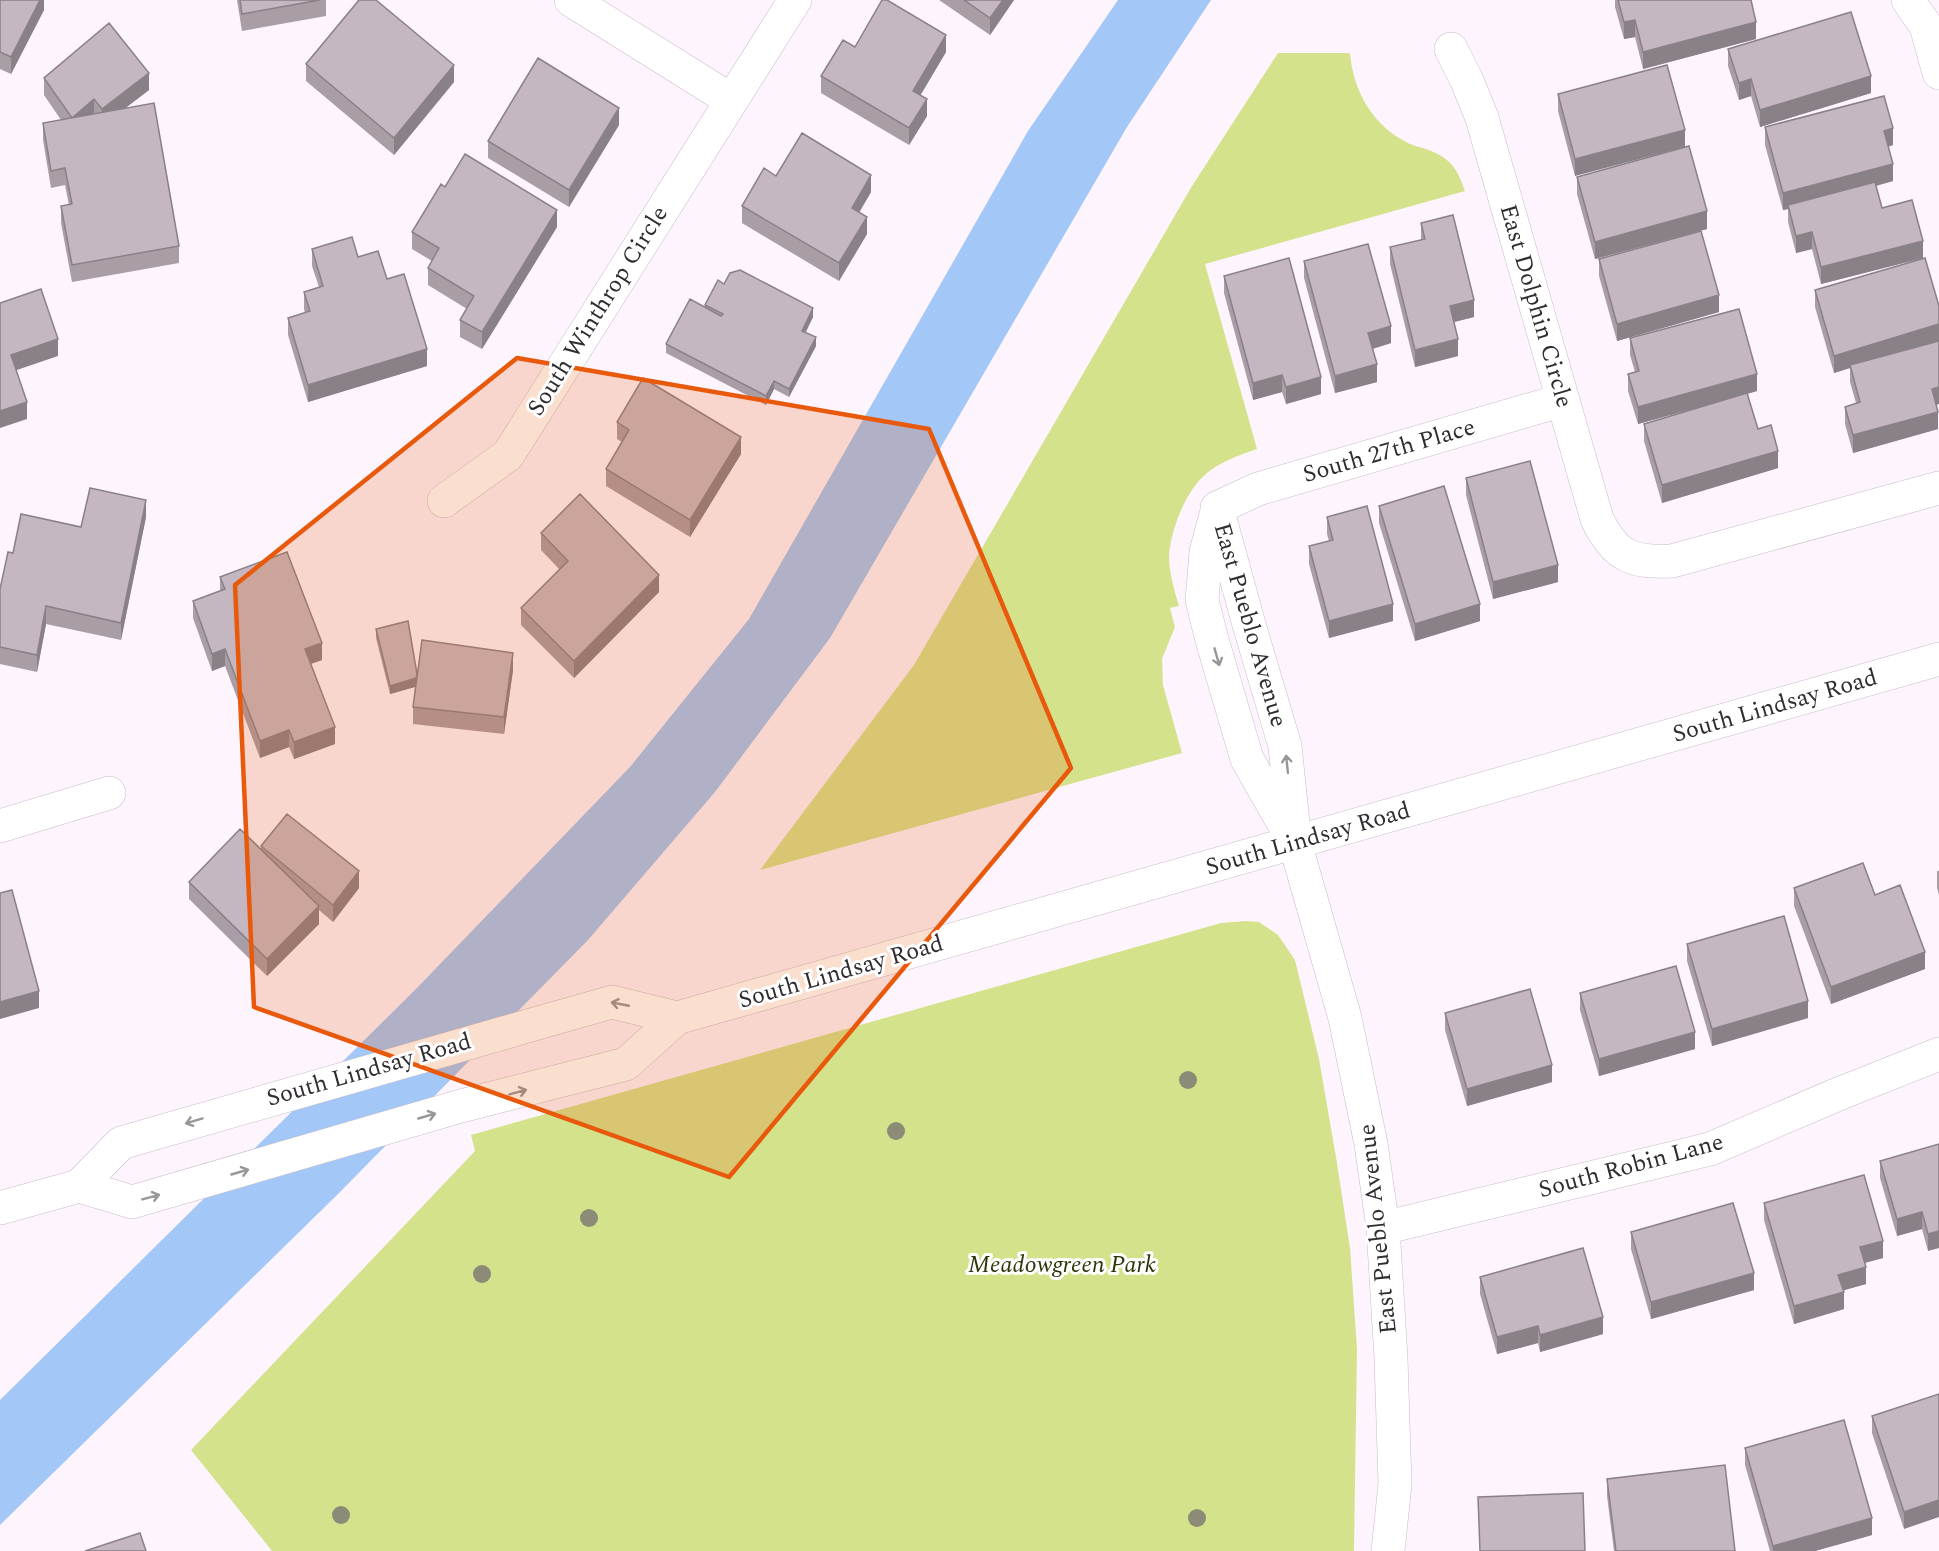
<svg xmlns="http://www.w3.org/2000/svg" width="1939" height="1551" font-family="Spectral,serif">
  <rect width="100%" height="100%" fill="#fdf4fe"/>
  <!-- green -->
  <path fill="#d5e28c" d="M1278 53H1350C1353 91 1373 126 1408 143 1414 146 1421 147 1426 149 1451 158 1457 168 1465 191L1205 264 1257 449C1240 455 1222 461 1207 473 1186 490 1171 529 1169 555 1169 572 1174 589 1179 606L1170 608 1175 627 1162 659 1163 685 1182 753 760 870 914 665 1192 186Z
    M1245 921 1259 922 1278 935 1295 960 1319 1059 1336 1157 1350 1248 1357 1349 1354 1551H272L191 1450 475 1151 471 1135 1221 923Z"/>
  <!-- water -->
  <path fill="#a3c7f6" d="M1118 0H1211L1127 127 830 638 715 792 588 940 337 1195 0 1525V1400L415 990 630 767 749 619 1028 131Z"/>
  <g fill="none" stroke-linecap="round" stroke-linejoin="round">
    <defs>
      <path id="minor" d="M571 0 731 100
        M1908 0 1926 26 1939 73
        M1451 49 1467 81 1482 118 1597 519C1615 557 1633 563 1672 561L1939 488
        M444 501 508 455 795 0
        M1217 508 1250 628 1285 746 1295 843 1345 1018 1371 1144 1383 1228 1391 1358 1395 1484 1388 1551
        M1217 508 1258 489 1563 400
        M1217 511 1206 552 1202 600 1212 640 1247 759 1288 831
        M0 826 109 793
        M1383 1228 1710 1149 1836 1095 1939 1054"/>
      <path id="major" d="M79 1186 132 1202 461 1106 626 1064 677 1018 1939 659
        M0 1208 79 1186 121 1143 545 1021 612 1002 677 1018"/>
    </defs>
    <!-- minor casing -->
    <use href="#minor" stroke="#c7bcc8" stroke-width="34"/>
    <!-- major casing -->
    <use href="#major" stroke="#c7bcc8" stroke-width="34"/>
    <!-- minor -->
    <use href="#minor" stroke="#fff" stroke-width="33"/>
    <!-- major -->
    <use href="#major" stroke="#fff" stroke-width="33"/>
  </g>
  <!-- trees -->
  <g fill="#8c8b77">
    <circle cx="1188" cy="1080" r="9"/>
    <circle cx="896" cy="1131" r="9"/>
    <circle cx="589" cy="1218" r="9"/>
    <circle cx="482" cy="1274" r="9"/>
    <circle cx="341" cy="1515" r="9"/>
    <circle cx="1197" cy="1518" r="9"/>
  </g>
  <!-- wall -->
  <path fill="#a99da6" d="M0 0H44V10L11 74 0 69Z
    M237 0H326V16L242 31Z
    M939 0H1014L990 35Z
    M1615 0H1751L1756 39 1643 69 1635 37 1624 39 1615 7Z
    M855 47 946 52 920 95 927 116 909 145 821 93V76Z
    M1728 49 1871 93 1760 127 1751 96 1739 100 1728 66Z
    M306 64 454 82 394 155 306 81Z
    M1667 65 1575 176 1558 111V94Z
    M44 78 149 90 125 108 179 246V263L72 282 61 223V206L69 205 65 185 51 188 43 140V123L61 120 44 95Z
    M619 125 569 207 488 158V141Z
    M1765 127 1893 145 1888 147 1893 181 1876 186 1882 208 1923 258 1821 284 1812 249 1796 253 1788 222V209L1783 210 1765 145Z
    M776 176 871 192 859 212 867 234 839 281 742 223V206Z
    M1577 177 1707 229 1595 259 1577 194Z
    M445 187 557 227 482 349 460 337V320L467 309 428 285V268L432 261 412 249V232Z
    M1421 223 1474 317 1454 322 1458 356 1415 367 1390 264V247L1421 240Z
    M312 249 358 257 387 279 427 366 308 402 288 335V318L305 313 304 309V292L319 287 312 266Z
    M1599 259 1719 312 1617 341 1599 276Z
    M1304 261 1391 343 1373 349 1377 382 1335 393 1304 278Z
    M1224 276 1321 394 1286 404 1282 392 1253 400 1224 293Z
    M724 284 813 317 806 332 816 346 789 397 774 389 766 405 666 353V344L705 307V305Z
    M1815 290 1939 306V404L1936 405 1938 429 1853 453 1845 424V407L1856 403 1850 382V368L1834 373 1815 307Z
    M1630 338 1757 391 1747 394 1758 429 1778 468 1662 503 1644 441V424L1707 405 1638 424 1628 391V374L1635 372 1630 355Z
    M617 422 741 454 690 537 606 486V469L622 442 617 439Z
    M1466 478 1558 582 1493 599 1466 495Z
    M1379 506 1480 621 1415 641 1379 523Z
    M146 517 121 640 46 624 37 672 0 664V589L13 553 81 527Z
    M1327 517 1393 621 1329 638 1309 564V546L1329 541 1327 534Z
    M541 533 659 592 574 678 521 625V608L560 570 541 550Z
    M220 577 322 660 310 664 335 744 294 759 289 747 260 758 225 666 212 671 193 618V601L220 591Z
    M376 629 417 674 513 670 504 734 413 724V707L415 687 390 694 376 638Z
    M261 846 359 888 333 922 319 910V924L267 976 189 899V882L261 849Z
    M1937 871H1939V895L1937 888Z
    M1794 888 1875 895 1925 969 1831 1004 1794 906Z
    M1687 944 1808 1018 1712 1046 1687 961Z
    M1580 993 1695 1049 1599 1076 1580 1010Z
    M1445 1013 1552 1082 1467 1106 1445 1030Z
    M1939 1144 1928 1251 1922 1229 1897 1236 1880 1178V1161Z
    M1764 1203 1883 1258 1865 1263 1866 1284 1843 1290 1844 1309 1794 1324 1764 1220Z
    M1631 1232 1754 1290 1651 1319 1631 1249Z
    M1480 1277 1603 1334 1540 1352 1538 1343 1497 1354 1480 1294Z
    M1939 1394 1904 1529 1872 1433V1416Z
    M1745 1448 1872 1535 1815 1551H1770L1745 1465Z
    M1607 1479 1735 1551H1614L1607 1496Z"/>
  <!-- shaded-wall -->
  <path fill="#8a8087" d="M40 0H44V10L11 74V57Z
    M1003 0H1014L990 35V18Z
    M1635 20V37L1624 39V22Z
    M1756 22V39L1643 69V52Z
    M946 35V52L913 108V91Z
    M454 65V82L394 155V138Z
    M149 73V90L102 126V109Z
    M1871 76V93L1760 127V110Z
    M1751 79V96L1739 100V83Z
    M94 99V116L72 118Z
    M927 99V116L909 145V128Z
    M619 108V125L569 207V190Z
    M1893 128V145L1884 148V131Z
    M1685 130V147L1575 176V159Z
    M1893 164V181L1789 209 1788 205V209L1783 210V193Z
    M871 175V192L852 225V208Z
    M557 210V227L482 349V332Z
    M1707 211V229L1595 259V242Z
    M867 217V234L839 281V263Z
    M1812 232V249L1796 253V236Z
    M1923 241V258L1821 284V267Z
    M1719 295V312L1617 341V324Z
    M1474 300V317L1450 323V306Z
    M813 308V317L802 339V331Z
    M1939 324V341L1850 365V368L1834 373V356Z
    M1391 326V343L1368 350V333Z
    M816 337V346L789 397V389Z
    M58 339V356L11 372V355Z
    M1458 339V356L1415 367V350Z
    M427 349V366L308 402V385Z
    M1377 364V382L1335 393V376Z
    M1757 374V391L1638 424V407Z
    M1282 375V392L1253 400V383Z
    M1321 377V394L1286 404V387Z
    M774 381V389L766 405V396Z
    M1939 387V404L1932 406V389Z
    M27 402V419L0 428V411Z
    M1938 412V429L1853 453V435Z
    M741 437V454L690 537V520Z
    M1778 451V468L1662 503V485Z
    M146 500V517L121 640V623Z
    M1558 565V582L1493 599V582Z
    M659 575V592L574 678V661Z
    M1393 604V621L1329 638V621Z
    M1480 604V621L1415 641V624Z
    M46 606V624L37 672V655Z
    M322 643V660L305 666V649Z
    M225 649V666L212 671V654Z
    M513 653V670L504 734V717Z
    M418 678V686L390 694V686Z
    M335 727V744L294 759V742Z
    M289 730V747L260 758V741Z
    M359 871V888L333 922V905Z
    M319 906V924L267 976V959Z
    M1925 952V969L1831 1004V987Z
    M39 991V1008L0 1019V1002Z
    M1808 1001V1018L1712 1046V1029Z
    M1695 1032V1049L1599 1076V1059Z
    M1552 1065V1082L1467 1106V1089Z
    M1922 1212V1229L1897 1236V1219Z
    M1939 1231V1248L1928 1251V1234Z
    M1883 1241V1258L1860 1264V1247Z
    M1866 1267V1284L1838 1292V1275Z
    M1754 1273V1290L1651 1319V1302Z
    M1844 1292V1309L1794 1324V1306Z
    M1603 1317V1334L1540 1352V1335Z
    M1538 1326V1343L1497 1354V1337Z
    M1939 1500V1517L1904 1529V1512Z
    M1872 1518V1535L1815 1551H1773V1546Z"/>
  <!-- building -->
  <path fill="#c5b7c1" stroke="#8a8087" stroke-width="1.5" d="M0 0H40L11 57 0 52Z
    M240 0H320L242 14Z
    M359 0H376L454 65 394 138 306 64Z
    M882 0H887L946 35 913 91 927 99 909 128 821 76 843 40 855 47Z
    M964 0H1003L990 18Z
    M1618 0H1751L1756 22 1643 52 1635 20 1624 22Z
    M1851 12 1871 76 1760 110 1751 79 1739 83 1728 49Z
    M109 23 149 73 102 109 94 99 72 118 44 78Z
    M538 58 619 108 569 190 488 141Z
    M1667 65 1685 130 1575 159 1558 94Z
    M1884 96 1893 128 1884 131 1893 164 1783 193 1765 127Z
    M154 103 179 246 72 265 61 206 72 204 65 168 51 171 43 123Z
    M802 133 871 175 852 208 867 217 839 263 742 206 764 168 776 176Z
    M1689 146 1707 211 1595 242 1577 177Z
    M465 154 557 210 482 332 460 320 474 296 428 268 439 248 412 232 441 184 445 187Z
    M1875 182 1882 208 1912 200 1923 241 1821 267 1812 232 1796 236 1788 205Z
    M1453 215 1474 300 1450 306 1458 339 1415 350 1390 247 1425 239 1421 223Z
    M1701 231 1719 295 1617 324 1599 259Z
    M352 237 358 257 378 251 387 279 404 274 427 349 308 385 288 318 310 311 304 292 323 286 312 249Z
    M1368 244 1391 326 1368 333 1377 364 1335 376 1304 261Z
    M1289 258 1321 377 1286 387 1282 375 1253 383 1224 276Z
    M1925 258 1939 306V324L1834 356 1815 290Z
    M740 270 813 308 802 331 816 337 789 389 774 381 766 396 666 344 690 299 721 316 723 314 705 305 718 280 724 284 730 273Z
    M41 289 58 339 11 355 27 402 0 411V303Z
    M1739 309 1757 374 1638 407 1628 374 1639 371 1630 338Z
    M1939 341V387L1932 389 1938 412 1853 435 1845 407 1860 402 1850 365Z
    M643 378 741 437 690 520 606 469 629 430 617 422Z
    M1747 393 1758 429 1771 425 1778 451 1662 485 1644 424Z
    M1530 461 1558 565 1493 582 1466 478Z
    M1444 486 1480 604 1415 624 1379 506Z
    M90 488 146 500 121 623 46 606 37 655 0 647V589L8 552 13 553 21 514 81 527Z
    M580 494 659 575 574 661 521 608 568 561 541 533Z
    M1367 506 1393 604 1329 621 1309 546 1333 540 1327 517Z
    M287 552 322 643 305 649 335 727 294 742 289 730 260 741 225 649 212 654 193 601 225 589 220 577Z
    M408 621 417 674 416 678 390 686 376 629Z
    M422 640 513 653 504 717 413 707Z
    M287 814 359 871 333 905 261 846Z
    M240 829 319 906 267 959 189 882Z
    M1863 863 1875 895 1900 885 1925 952 1831 987 1794 888Z
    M12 890 39 991 0 1002V893Z
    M1784 916 1808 1001 1712 1029 1687 944Z
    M1676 966 1695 1032 1599 1059 1580 993Z
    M1530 989 1552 1065 1467 1089 1445 1013Z
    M1939 1144V1231L1928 1234 1922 1212 1897 1219 1880 1161Z
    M1864 1175 1883 1241 1860 1247 1866 1267 1838 1275 1844 1292 1794 1306 1764 1203Z
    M1733 1203 1754 1273 1651 1302 1631 1232Z
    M1583 1248 1603 1317 1540 1335 1538 1326 1497 1337 1480 1277Z
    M1939 1394V1500L1904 1512 1872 1416Z
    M1844 1420 1872 1518 1773 1546 1745 1448Z
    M1725 1465 1735 1551H1616L1607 1479Z
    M1583 1493 1585 1551H1480L1478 1497Z
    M140 1533 146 1551H85Z"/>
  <!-- one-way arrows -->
  <defs><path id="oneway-shaft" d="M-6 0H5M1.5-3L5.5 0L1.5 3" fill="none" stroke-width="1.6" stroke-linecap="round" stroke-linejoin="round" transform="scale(1.5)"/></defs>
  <g stroke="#989698">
    <use href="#oneway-shaft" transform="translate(1217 657) rotate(74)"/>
    <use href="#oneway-shaft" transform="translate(1287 764) rotate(-96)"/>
    <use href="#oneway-shaft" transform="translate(620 1004) rotate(-169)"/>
    <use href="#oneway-shaft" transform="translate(518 1092) rotate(-15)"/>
    <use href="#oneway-shaft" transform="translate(427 1116) rotate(-16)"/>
    <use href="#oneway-shaft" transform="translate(194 1121) rotate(163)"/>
    <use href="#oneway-shaft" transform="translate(240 1172) rotate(-16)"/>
    <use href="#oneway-shaft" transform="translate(151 1197) rotate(-15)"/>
  </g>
  <!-- marked area -->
  <path fill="#e8590c" fill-opacity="0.2" stroke="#e8590c" stroke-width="4.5" stroke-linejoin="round" d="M517 358 929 429 1071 768 729 1177 254 1007 235 585Z"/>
  <g text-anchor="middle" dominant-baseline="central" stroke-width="6" stroke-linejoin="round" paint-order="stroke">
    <!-- street labels -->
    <g font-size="24" fill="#302c31" stroke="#fff">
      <text transform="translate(1536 306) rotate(74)">East Dolphin Circle</text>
      <text transform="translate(598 311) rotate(-58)">South Winthrop Circle</text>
      <text transform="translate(1389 451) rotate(-16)">South 27th Place</text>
      <text transform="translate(1250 625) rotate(74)">East Pueblo Avenue</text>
      <text transform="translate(1775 706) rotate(-16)">South Lindsay Road</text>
      <text transform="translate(1308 839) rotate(-16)">South Lindsay Road</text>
      <text transform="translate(841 972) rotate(-16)">South Lindsay Road</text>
      <text transform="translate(369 1070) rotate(-16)">South Lindsay Road</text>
      <text transform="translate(1631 1166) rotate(-15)">South Robin Lane</text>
      <text transform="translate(1378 1229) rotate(-96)">East Pueblo Avenue</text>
    </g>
    <!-- park labels -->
    <g font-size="24" font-style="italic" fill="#303508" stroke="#fff">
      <text x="1062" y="1265">Meadowgreen Park</text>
    </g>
  </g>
</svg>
